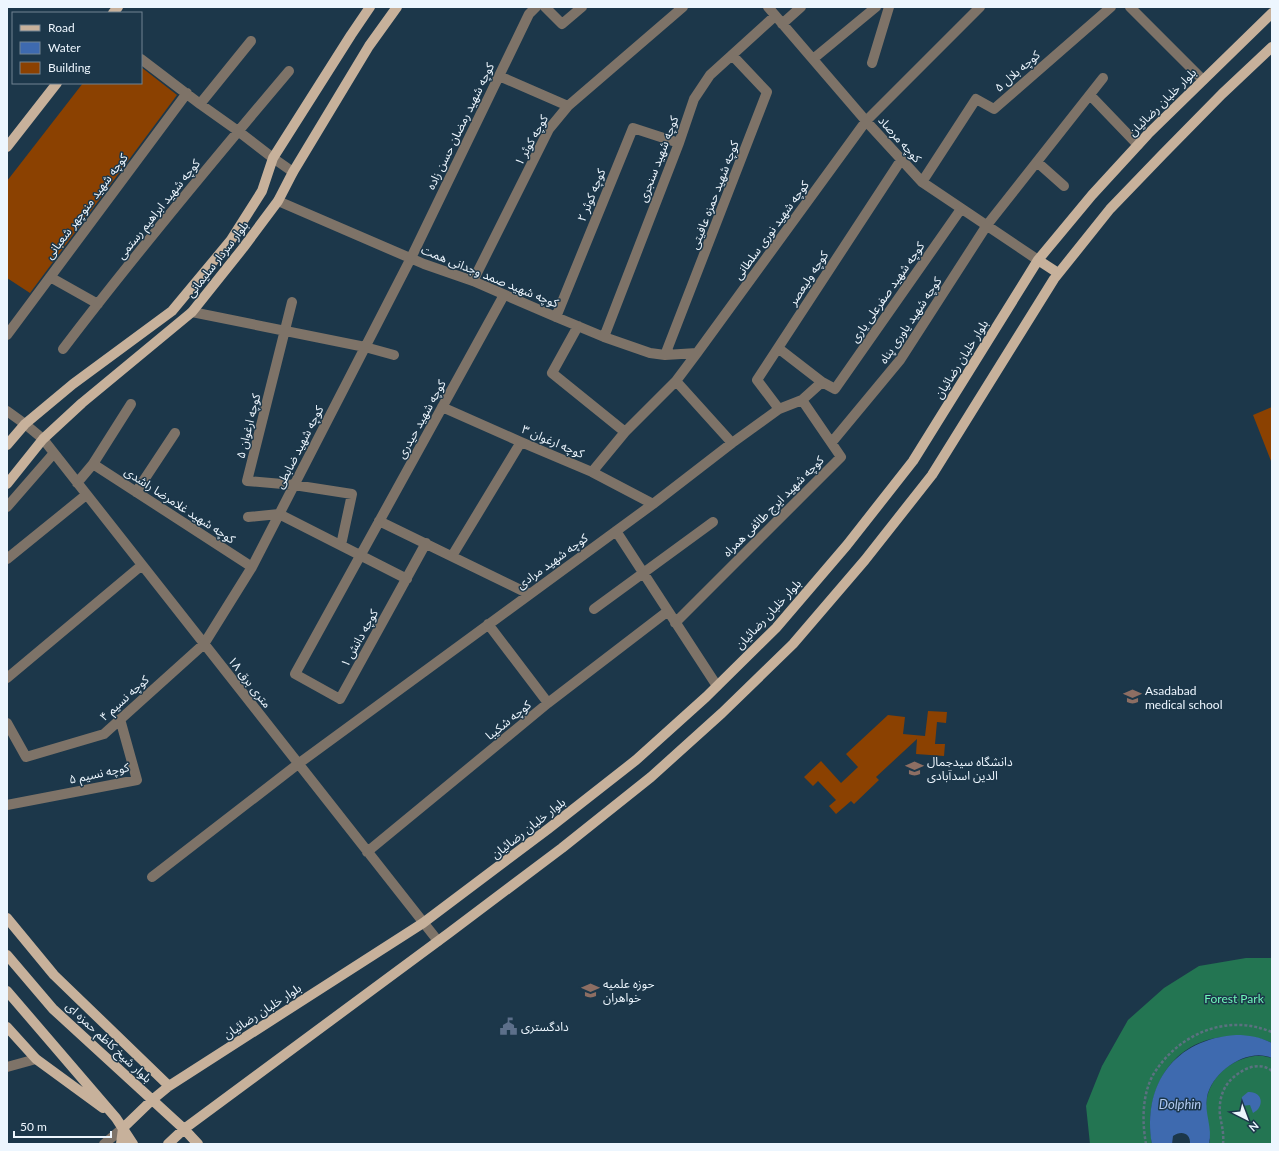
<svg xmlns="http://www.w3.org/2000/svg" width="1279" height="1151" font-family="Lato,'Noto Sans Arabic',sans-serif">
  <rect width="100%" height="100%" fill="#1c374a"/>
  <!-- forest -->
  <path fill="#237552" d="M1246 958H1272V1043C1259 1037 1253 1037 1239 1037 1177 1032 1142 1086 1152 1144H1090L1086 1106 1102 1066 1128 1020 1164 988 1199 966Z
    M1255 1056H1263L1272 1058V1144H1209L1210 1140C1208 1129 1206 1117 1206 1106 1207 1079 1230 1059 1255 1056Z"/>
  <!-- water -->
  <path fill="#3e6aaf" d="M1236 1035C1249 1035 1260 1037 1272 1043V1058C1247 1047 1212 1072 1207 1097 1204 1113 1213 1128 1209 1144H1190C1191 1133 1181 1130 1173 1136L1172 1144H1152C1142 1084 1175 1039 1236 1035Z
    M1248 1092C1263 1091 1265 1107 1253 1113L1250 1105 1242 1106 1241 1103 1242 1097Z"/>
  <!-- building -->
  <path fill="#8b4101" d="M141 67 177 95 30 293 7 278V181L83 83H141Z
    M1272 407V461H1271L1253 415Z
    M928 711 947 712 946 723 937 722 935 744H945L944 756 916 754 917 739 876 777 879 780 854 804 851 801 836 814 829 806 836 800 818 781 813 786 804 777 821 761 841 783 858 767 846 754 888 715 905 717 903 734 925 736Z"/>
  <g fill="none" stroke-linecap="round" stroke-linejoin="round">
    <!-- path -->
    <path stroke="#5b7180" stroke-width="2.5" stroke-dasharray="3 2" stroke-linecap="butt" d="M1146 1144C1142 1122 1142 1095 1153 1075 1171 1045 1204 1024 1239 1025 1251 1025 1261 1028 1272 1032
      M1223 1144C1224 1134 1222 1126 1220 1116 1218 1094 1226 1079 1246 1069 1255 1065 1265 1065 1272 1071"/>
    <!-- minor -->
    <path stroke="#7e7368" stroke-width="10" d="M545 7 562 24 582 7
      M768 7 866 121 922 182 1038 260
      M1130 7 1203 80
      M782 24 801 7
      M141 59 200 104 238 131 273 158 293 172
      M813 59 876 7
      M872 63 889 7
      M499 76 568 106
      M1090 95 1138 145
      M200 104 251 41
      M1037 162 1064 186
      M922 182 976 99 994 109 1111 7
      M278 201 424 264 473 281 556 317 604 337 650 353 665 355 697 353
      M50 277 98 304
      M473 281 549 129 568 106 683 7
      M292 302 247 481 294 485 352 494 341 545
      M192 312 365 347 394 355
      M556 317 633 128 679 143
      M578 326 552 373 625 432
      M7 335 187 93
      M604 337 679 143 694 99 710 75 775 16
      M778 348 822 382 835 389 961 209
      M63 349C135 254 212 162 289 71
      M665 355 767 92 732 55
      M676 381 732 443
      M442 407 521 442 592 472 653 504
      M779 409 757 380 901 160
      M7 411 25 424 43 439 438 941
      M832 442 900 360 987 225 1103 78
      M93 464 252 567
      M592 472 625 432 676 381 697 353 866 121 980 7
      M77 483 93 464 131 404
      M136 492 175 433
      M7 507 54 453
      M248 517 279 514 407 579
      M379 521 529 594
      M616 531 717 686
      M426 543 340 699 295 674 504 295
      M452 556 521 442
      M7 559 86 495
      M594 609 713 522
      M675 623 841 457 802 400
      M488 624 548 703
      M7 678 142 565
      M7 723 26 757 104 734 204 644 252 567 411 258 529 14 536 7
      M7 805 137 780 120 719
      M367 852 548 703 668 611
      M152 877 298 764 653 504 732 443 779 409 802 400 822 382
      M7 1067 36 1059
      M104 1144 123 1128"/>
    <!-- major -->
    <path stroke="#c7b19b" stroke-width="10" d="M113 13 118 7
      M7 147 57 83
      M1038 260 1058 273
      M7 445 25 424 73 384 172 311 231 240 262 191 273 158 351 35 370 7
      M7 484 43 439 82 403 192 312 243 248 278 201 293 172 369 46 397 7
      M7 918 54 975 169 1086
      M7 955 53 1009 184 1129 198 1144
      M7 991 116 1118 133 1144
      M7 1027 36 1059 103 1108
      M121 1144 123 1128 152 1100 169 1086 423 923 548 829 636 760 706 697 776 628 847 545 913 461 1038 260 1092 195 1148 134 1272 13
      M168 1144 184 1129 449 933 562 848 651 777 722 713 793 644 865 560 932 475 1054 279 1110 209 1163 154 1222 94 1272 47"/>
  </g>
  <!-- icons -->
  <defs>
    <symbol id="university-bare" viewBox="-9 -9 18 18"><path d="M0-5L7-2L0 1L-7-2ZM-4 1L0 2.5L4 1V4Q0 6-4 4Z" fill="#8d6e63" stroke="#1c374a" stroke-width="2.5" paint-order="stroke"/></symbol>
    <symbol id="civic-bare" viewBox="-9 -9 18 18"><path d="M-.6-6.5H3V-4.5H.6V-3L4-1V1h2V6H-6V1h2V-1L-.6-3ZM-1.2 2.5V6h2.4V2.5Z" fill="#5c6f8a" stroke="#1c374a" stroke-width="2.5" paint-order="stroke"/></symbol>
  </defs>
  <g fill-rule="evenodd">
    <use href="#university-bare" x="1120" y="684" width="25" height="25"/>
    <use href="#university-bare" x="902" y="756" width="25" height="25"/>
    <use href="#university-bare" x="578" y="978" width="25" height="25"/>
    <use href="#civic-bare" x="496" y="1014" width="25" height="25"/>
  </g>
  <g text-anchor="middle" dominant-baseline="central" stroke-width="3" stroke-linejoin="round" paint-order="stroke">
    <!-- street labels -->
    <g font-size="12" fill="#edf6fe" stroke="#1c374a">
      <text transform="translate(1017 71) rotate(-41)">کوچه بلال ۵</text>
      <text transform="translate(1162 102) rotate(-45)">بلوار خلبان رضائیان</text>
      <text transform="translate(460 126) rotate(-64)">کوچه شهید رمضان حسن زاده</text>
      <text transform="translate(900 139) rotate(48)">کوچه مرصاد</text>
      <text transform="translate(531 140) rotate(-61)">کوچه کوثر ۱</text>
      <text transform="translate(658 159) rotate(-69)">کوچه شهید سنجری</text>
      <text transform="translate(591 195) rotate(-68)">کوچه کوثر ۲</text>
      <text transform="translate(714 195) rotate(-69)">کوچه شهید حمزه عافیتی</text>
      <text transform="translate(86 206) rotate(-53)">کوچه شهید منوچهر شعبانی</text>
      <text transform="translate(158 209) rotate(-51)">کوچه شهید ابراهیم رستمی</text>
      <text transform="translate(771 230) rotate(-54)">کوچه شهید نوری سلطانی</text>
      <text transform="translate(217 259) rotate(-52)">بلوار سردار سلیمانی</text>
      <text transform="translate(490 276) rotate(22)">کوچه شهید صمد وجدانی همت</text>
      <text transform="translate(808 278) rotate(-57)">کوچه ولیعصر</text>
      <text transform="translate(887 292) rotate(-55)">کوچه شهید صفرعلی یاری</text>
      <text transform="translate(910 320) rotate(-56)">کوچه شهید یاوری پناه</text>
      <text transform="translate(961 359) rotate(-58)">بلوار خلبان رضائیان</text>
      <text transform="translate(421 419) rotate(-61)">کوچه شهید حیدری</text>
      <text transform="translate(248 426) rotate(-76)">کوچه ارغوان ۵</text>
      <text transform="translate(553 441) rotate(23)">کوچه ارغوان ۳</text>
      <text transform="translate(299 447) rotate(-63)">کوچه شهید ضابطی</text>
      <text transform="translate(180 505) rotate(33)">کوچه شهید غلامرضا راشدی</text>
      <text transform="translate(773 506) rotate(-45)">کوچه شهید ایرج طائفی همراه</text>
      <text transform="translate(552 561) rotate(-36)">کوچه شهید مرادی</text>
      <text transform="translate(768 614) rotate(-47)">بلوار خلبان رضائیان</text>
      <text transform="translate(359 638) rotate(-61)">کوچه دانش ۱</text>
      <text transform="translate(250 682) rotate(52)">۱۸ متری برق</text>
      <text transform="translate(124 698) rotate(-42)">کوچه نسیم ۴</text>
      <text transform="translate(508 720) rotate(-39)">کوچه شکیبا</text>
      <text transform="translate(99 773) rotate(-12)">کوچه نسیم ۵</text>
      <text transform="translate(528 828) rotate(-38)">بلوار خلبان رضائیان</text>
      <text transform="translate(262 1011) rotate(-33)">بلوار خلبان رضائیان</text>
      <text transform="translate(109 1042) rotate(43)">بلوار شیخ کاظم حمزه ای</text>
    </g>
    <!-- poi labels -->
    <g font-size="12" fill="#edf6fe" stroke="#1c374a" text-anchor="start">
      <text x="1145" y="690">Asadabad<tspan x="1145" dy="14">medical school</tspan></text>
      <text x="927" y="761">دانشگاه سیدجمال<tspan x="927" dy="14">الدین اسدآبادی</tspan></text>
      <text x="603" y="983">حوزه علمیه<tspan x="603" dy="14">خواهران</tspan></text>
      <text x="521" y="1026">دادگستری</text>
    </g>
    <!-- park labels -->
    <g font-size="12" fill="#6ff7b9" stroke="#1c374a">
      <text x="1234" y="998">Forest Park</text>
    </g>
    <!-- water labels -->
    <g font-size="13" font-style="italic" fill="#b3cbf1" stroke="#1c374a">
      <text x="1180" y="1104">Dolphin</text>
    </g>
  </g>
  <!-- border -->
  <rect width="1279" height="1151" fill="none" stroke="#edf6fe" stroke-width="16"/>
  <!-- legend -->
  <rect x="12" y="12" width="130" height="72" fill="#1c374a" stroke="#708392"/>
  <rect x="20" y="25" width="20" height="6" fill="#c7b19b" stroke="#708392"/>
  <text x="48" y="32" font-size="12" fill="#edf6fe">Road</text>
  <rect x="20" y="42" width="20" height="12" fill="#3e6aaf" stroke="#708392"/>
  <text x="48" y="52" font-size="12" fill="#edf6fe">Water</text>
  <rect x="20" y="62" width="20" height="12" fill="#8b4101" stroke="#708392"/>
  <text x="48" y="72" font-size="12" fill="#edf6fe">Building</text>
  <!-- north arrow -->
  <g transform="translate(1247 1119) rotate(138)" stroke="#1c374a" stroke-width="3" paint-order="stroke">
  <path d="M0-3L7 15L0 10L-7 15Z" fill="#edf6fe"/>
  <text y="-6" font-size="11" font-weight="bold" text-anchor="middle" fill="#edf6fe">N</text>
  </g>
  <!-- scale -->
  <path d="M14 1131v6h97v-6" fill="none" stroke="#edf6fe" stroke-width="2"/>
  <text x="20" y="1131" font-size="12" fill="#edf6fe" stroke="#1c374a" stroke-width="3" paint-order="stroke">50 m</text>
</svg>
